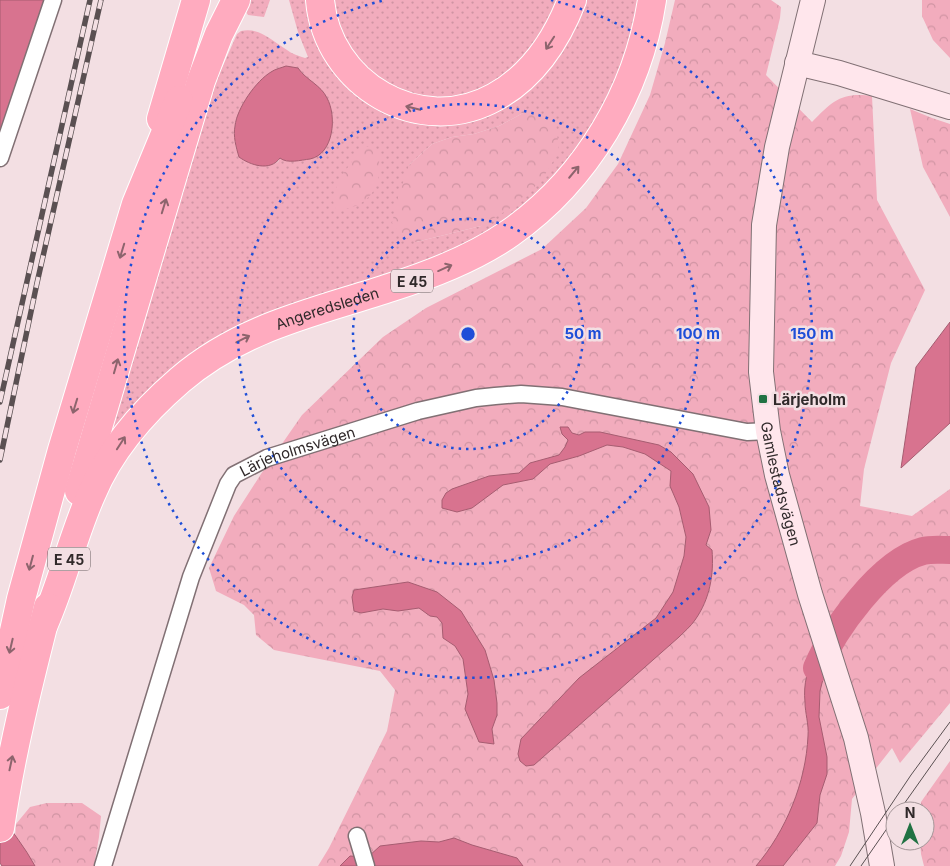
<svg xmlns="http://www.w3.org/2000/svg" width="950" height="866" font-family="Inter,sans-serif">
  <defs>
    <pattern id="grass-dots" width="8" height="8" patternUnits="userSpaceOnUse" patternTransform="scale(1.25)"><rect width="8" height="8" fill="#f2acbd"/><path d="M2 2h.1M6 6h.1" fill="none" stroke="#d094a3" stroke-width="1.8" stroke-linecap="round"/></pattern>
    <pattern id="forest-crowns" width="20" height="18" patternUnits="userSpaceOnUse" patternTransform="scale(1.25)"><rect width="20" height="18" fill="#f2acbd"/><path d="M2 6a3 3 0 1 1 6 0M12 15a3 3 0 1 1 6 0" fill="none" stroke="#d094a3"/></pattern>
  </defs>
  <rect width="100%" height="100%" fill="#f3dfe3"/>
  <!-- grass -->
  <path fill="url(#grass-dots)" fill-rule="evenodd" d="M249 0H270L264 17 248 15 246 12Z
    M289 0H309L324 51 459 121 583 0H641L633 41 609 102 562 170 513 216 459 250 371 281 276 309 235 328 195 351 160 379 131 408 113 431 109 433 214 81 222 68 237 34 241 31C260 27 272 41 287 50 292 54 299 56 305 58L308 57 298 32ZM300 71C304 78 312 81 317 87 343 116 326 129 312 158L290 161 280 158 278 162 270 165 236 149 234 130 236 120 254 89 271 72ZM523 113 481 226 416 242 409 165 432 144 452 137 474 134 499 126Z
    M334 0H562L540 42 501 80 473 94 446 99 413 95 375 77 355 56 339 25Z"/>
  <!-- forest -->
  <path fill="url(#forest-crowns)" d="M675 0H771L781 7 780 18 766 75 812 122C833 101 841 92 872 96L877 200 925 290 891 363 864 469 860 506 912 516 950 489V703L900 763 892 748 852 799 849 832 841 856 835 866H318L329 848 387 731 395 690 380 671 274 650 256 635 254 615 244 605 216 591 209 568 234 516 261 474 302 415 383 337 426 308 542 249 586 208 618 164 650 95 665 43Z
    M922 0H950V58L933 40 922 16Z
    M910 109 932 118 950 124V217L923 167Z
    M523 113H539L556 124 559 152 541 181 509 209 481 226 416 242 402 236 392 223 398 197 409 165 432 144 452 137 474 134 499 126Z
    M373 146 379 152C379 162 380 174 377 184 371 200 353 211 336 209L333 201 338 181 358 153 365 147Z
    M950 761V866H924L921 854 920 841H925V811H920L921 802Z
    M47 803H82L101 816 99 837 94 866H13L16 824 30 807Z"/>
  <!-- water -->
  <path fill="#d8738f" stroke="#a65d71" d="M0 0H45L0 134Z
    M286 66 298 68C306 80 321 85 327 98 337 116 334 154 310 159 301 160 287 164 280 158 270 172 250 165 239 157 236 147 233 136 235 126 237 108 256 81 271 72 275 69 281 68 286 66Z
    M950 322V423L901 468 916 367Z
    M560 427H568L572 433 579 435 585 432H600L659 445 671 452 693 474 709 507 711 530 706 545 712 550C714 574 710 599 695 620 691 626 684 632 679 637L534 765 526 766 520 761 518 754 521 739 579 678 656 618 673 592 684 556 686 537 679 507 670 486 671 471 645 454 623 447 607 445 579 456 550 464 533 479 503 485 472 508 457 512 442 508V500L446 493 452 489 489 476 519 473 530 463 559 455 565 447 568 440 562 434Z
    M408 582 437 592 461 611 485 650 494 680 497 703V715L492 729 494 744 479 742 465 709 468 694 463 659 455 646 443 638 442 623 437 617 430 616 419 608 398 611 383 609 361 613 354 611 352 597 354 590Z
    M814 653 818 661 825 671 820 691 819 717 827 757V774L820 795 817 823 783 866H756C786 831 806 782 808 736 809 724 805 713 805 702 803 684 808 669 814 653Z
    M0 813C11 831 25 847 35 866H2L0 863Z
    M454 838 472 845 517 858 523 866H340L350 856 368 857 380 846 421 841 439 842Z"/>
  <g fill="none" stroke-linecap="round" stroke-linejoin="round">
    <!-- river -->
    <path stroke="#d8738f" stroke-width="28" d="M817 668C833 630 881 562 923 551 931 549 941 550 950 550"/>
    <defs>
      <g id="street">
        <path d="M0 158 53 0"/>
        <path d="M357 836 366 866"/>
        <path id="s1" d="M103 866 191 577 228 484 234 475 267 458 418 411 476 398 495 396 521 394 562 397 747 432 768 431"/>
      </g>
      <g id="secondary">
        <path id="s2" d="M813 0 777 147 764 225 761 372 768 431 777 475 810 594 856 738 873 813 882 866"/>
        <path d="M797 63 839 73 950 107"/>
      </g>
      <g id="highway">
        <path d="M320 0C327 84 420 139 495 97 533 76 557 39 572 0"/>
        <path d="M161 119 196 0"/>
        <path d="M79 491 201 81 219 34 236 0"/>
        <path id="s3" d="M44 624C63 581 73 535 92 493 111 448 144 411 180 380 243 326 317 312 392 287 433 274 475 258 510 233 587 179 638 92 652 0"/>
        <path d="M0 695 21 599 62 450 136 204 179 100"/>
        <path d="M0 828C11 753 29 681 48 607"/>
      </g>
    </defs>
    <!-- street casing -->
    <use href="#street" stroke="#817074" stroke-width="19"/>
    <!-- secondary casing -->
    <use href="#secondary" stroke="#817074" stroke-width="26"/>
    <!-- highway casing -->
    <use href="#highway" stroke="#fff" stroke-width="30"/>
    <!-- street -->
    <use href="#street" stroke="#fff" stroke-width="16"/>
    <!-- secondary -->
    <use href="#secondary" stroke="#ffe6ec" stroke-width="24"/>
    <!-- highway -->
    <use href="#highway" stroke="#ffabbf" stroke-width="28"/>
    <!-- tram -->
    <path stroke="#5a5052" stroke-width="1" d="M899 811 950 739
      M850 866 911 775 950 722
      M861 866 895 817"/>
    <defs>
      <path id="rail" d="M0 402 90 0
        M0 460 37 283 101 0"/>
    </defs>
    <!-- rail casing -->
    <use href="#rail" stroke="#5a5052" stroke-width="5.5"/>
    <!-- rail -->
    <use href="#rail" stroke="#f3dfe3" stroke-width="4" stroke-dasharray="11" stroke-linecap="butt"/>
  </g>
  <!-- one-way arrows -->
  <defs><path id="oneway-shaft" d="M-6 0H5M1.5-3L5.5 0L1.5 3" fill="none" stroke-width="1.6" stroke-linecap="round" stroke-linejoin="round" transform="scale(1.25)"/></defs>
  <g stroke="#8d646d">
    <use href="#oneway-shaft" transform="translate(550 43) rotate(123)"/>
    <use href="#oneway-shaft" transform="translate(413 108) rotate(-166)"/>
    <use href="#oneway-shaft" transform="translate(574 172) rotate(-50)"/>
    <use href="#oneway-shaft" transform="translate(164 206) rotate(-73)"/>
    <use href="#oneway-shaft" transform="translate(122 251) rotate(107)"/>
    <use href="#oneway-shaft" transform="translate(445 268) rotate(-24)"/>
    <use href="#oneway-shaft" transform="translate(243 339) rotate(-27)"/>
    <use href="#oneway-shaft" transform="translate(116 366) rotate(-74)"/>
    <use href="#oneway-shaft" transform="translate(75 406) rotate(107)"/>
    <use href="#oneway-shaft" transform="translate(121 443) rotate(-57)"/>
    <use href="#oneway-shaft" transform="translate(31 563) rotate(105)"/>
    <use href="#oneway-shaft" transform="translate(11 646) rotate(103)"/>
    <use href="#oneway-shaft" transform="translate(11 763) rotate(-78)"/>
  </g>
  <!-- distance rings -->
  <g fill="none" stroke="#1d4ed8" stroke-width="2.5" stroke-dasharray="2.5 5">
    <circle cx="468" cy="334" r="115"/>
    <circle cx="468" cy="334" r="230"/>
    <path d="M551 0A344 344 0 1 1 385 0"/>
  </g>
  <!-- markers -->
  <rect fill="#217243" stroke="#f3dfe3" stroke-width="2" x="758" y="394" width="10" height="10" rx="2.5"/>
  <g text-anchor="middle" dominant-baseline="central" stroke-width="5" stroke-linejoin="round" paint-order="stroke">
    <!-- shield labels -->
    <g fill="#f3dfe3" stroke="#6a6062" stroke-width="1">
      <rect x="391" y="269.5" width="42" height="23" rx="4"/>
      <rect x="48" y="547.5" width="42" height="23" rx="4"/>
    </g>
    <g font-size="14" font-weight="bold" fill="#30292a">
      <text x="412" y="281">E 45</text>
      <text x="69" y="559">E 45</text>
    </g>
    <!-- street labels -->
    <g font-size="15" fill="#30292a" stroke="#f3dfe3">
      <text stroke="none"><textPath href="#s3" startOffset="449">Angeredsleden</textPath></text>
      <text stroke="none"><textPath href="#s1" startOffset="481">Lärjeholmsvägen</textPath></text>
      <text stroke="none"><textPath href="#s2" startOffset="491">Gamlestadsvägen</textPath></text>
    </g>
    <!-- poi labels -->
    <g font-size="15" font-weight="bold" fill="#30292a" stroke="#f3dfe3" text-anchor="start">
      <text x="773" y="399">Lärjeholm</text>
    </g>
  </g>
  <circle cx="468" cy="334" r="8" fill="#1d4ed8" stroke="#f3dfe3" stroke-width="2.5"/>
  <g font-size="15" text-anchor="middle" font-weight="bold" fill="#1d4ed8" stroke="#f3dfe3" stroke-width="5" stroke-linejoin="round" paint-order="stroke">
    <text x="583" y="339">50 m</text>
    <text x="698" y="339">100 m</text>
    <text x="812" y="339">150 m</text>
  </g>
  <!-- north arrow -->
  <g transform="translate(910 826)"><circle r="24" fill="#f3dfe3" stroke="#a59699"/>
  <path d="M0-4L9 19L0 12L-9 19Z" fill="#217243"/>
  <text y="-8" font-size="14" font-weight="bold" text-anchor="middle" fill="#30292a">N</text>
  </g>
</svg>
